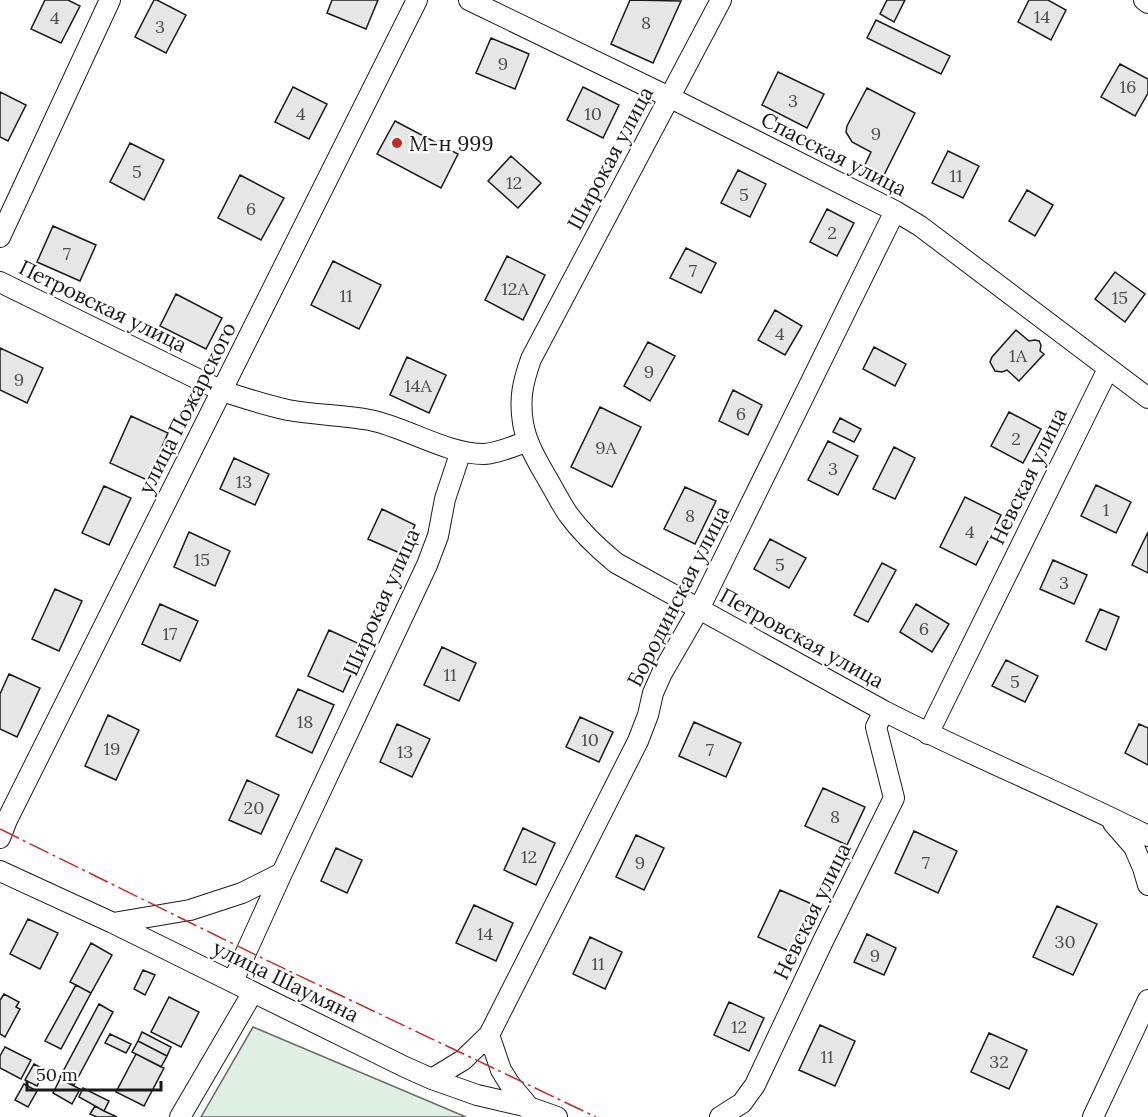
<svg xmlns="http://www.w3.org/2000/svg" width="1148" height="1117" font-family="Lora,serif">
  <rect width="100%" height="100%" fill="#fff"/>
  <!-- green -->
  <path fill="#e0efe3" stroke="#6a6a6a" stroke-width="1.5" d="M253 1027 466 1117H201Z"/>
  <!-- building -->
  <path fill="#e6e6e6" stroke="#1a1a1a" stroke-width="1.5" d="M45 0H68L80 6 61 43 31 29Z
    M154 0H157L186 15 166 53 135 37Z
    M332 0H378L366 29 327 13Z
    M630 0 681 1 653 63 611 44Z
    M887 0H905L894 22 880 14Z
    M1029 0H1048L1066 10 1051 40 1018 22Z
    M876 20 950 56 941 74 867 38Z
    M491 38 529 54 515 89 476 73Z
    M1120 64 1148 79V93L1135 116 1101 97Z
    M778 72 824 94 807 128 762 105Z
    M293 87 327 104 309 139 275 122Z
    M583 87 619 105 603 138 567 120Z
    M867 88 915 113 882 179 863 169 871 152 852 142 846 132 847 126Z
    M0 92 26 105 8 141 0 137Z
    M395 121 458 154 441 188 377 154Z
    M130 143 164 160 144 200 110 182Z
    M948 151 979 166 963 198 932 183Z
    M511 156 541 183 518 208 488 181Z
    M738 170 766 184 750 217 721 203Z
    M240 175 284 198 261 240 218 218Z
    M1027 190 1053 205 1035 236 1009 221Z
    M827 209 854 223 837 256 810 242Z
    M53 226 96 245 80 281 37 262Z
    M686 248 716 263 701 293 670 278Z
    M507 256 545 275 523 320 485 300Z
    M333 261 381 285 359 329 311 305Z
    M1115 272 1145 294 1125 322 1095 299Z
    M176 294 222 318 206 349 160 326Z
    M775 310 802 326 785 355 758 340Z
    M1016 330 1029 341 1035 340 1039 341 1041 345 1040 351 1044 354 1019 381 1007 370 1002 372 995 371 990 362 992 357Z
    M648 342 675 356 650 401 624 386Z
    M874 347 906 364 895 386 863 369Z
    M0 348 43 368 27 403 0 390Z
    M407 357 446 375 429 413 390 395Z
    M733 390 762 405 748 435 719 421Z
    M600 407 641 427 612 487 571 467Z
    M1009 412 1041 429 1023 463 991 446Z
    M131 416 168 433 147 480 110 463Z
    M840 418 861 429 854 442 833 432Z
    M828 441 858 456 838 495 808 480Z
    M894 447 915 458 895 499 873 489Z
    M234 458 269 474 255 505 220 489Z
    M1096 485 1131 502 1116 533 1081 516Z
    M104 486 131 498 109 545 82 533Z
    M685 487 716 501 695 544 664 529Z
    M965 497 1001 515 976 565 940 547Z
    M382 509 415 525 402 554 368 539Z
    M189 532 230 551 215 586 174 567Z
    M1148 532V573L1132 565Z
    M770 539 806 558 789 588 754 569Z
    M1053 560 1087 575 1074 604 1040 589Z
    M882 563 896 570 868 622 854 615Z
    M55 589 82 601 59 651 32 639Z
    M160 604 198 621 180 661 142 644Z
    M916 604 949 624 932 652 900 632Z
    M1100 609 1119 617 1106 650 1086 641Z
    M329 630 364 646 343 692 308 676Z
    M442 647 476 663 459 701 424 685Z
    M1006 660 1038 676 1025 702 992 686Z
    M9 674 40 688 17 737 0 729V694Z
    M298 689 334 705 312 753 276 736Z
    M108 715 139 730 116 780 85 766Z
    M580 717 613 732 599 762 566 747Z
    M694 722 741 743 726 777 679 756Z
    M397 724 430 739 412 777 380 762Z
    M1139 724 1148 728V765L1125 753Z
    M247 780 279 795 261 834 229 820Z
    M823 788 865 807 847 845 805 826Z
    M523 828 555 843 536 885 504 870Z
    M914 831 957 851 938 893 895 873Z
    M636 835 664 848 644 890 616 877Z
    M336 848 362 860 347 893 321 881Z
    M780 890 814 905 793 953 758 937Z
    M474 905 513 923 496 961 456 943Z
    M1057 906 1097 924 1073 975 1033 957Z
    M28 919 58 933 40 969 10 954Z
    M867 934 896 948 884 975 854 962Z
    M590 937 622 952 605 989 573 974Z
    M91 943 112 955 91 993 70 982Z
    M143 970 155 975 145 995 134 989Z
    M76 985 91 993 61 1049 45 1041Z
    M4 994 19 1002 16 1007 20 1009 5 1037 0 1034V999H1Z
    M169 997 199 1012 181 1047 151 1032Z
    M729 1002 764 1018 749 1051 714 1035Z
    M99 1004 113 1012 74 1085 60 1077Z
    M820 1025 855 1041 835 1086 799 1070Z
    M142 1032 171 1047 167 1056 138 1041Z
    M989 1033 1027 1050 1009 1089 971 1072Z
    M110 1034 131 1044 126 1053 105 1043Z
    M138 1041 167 1056 161 1067 132 1052Z
    M5 1047 31 1060 21 1079 0 1068V1056Z
    M136 1054 164 1068 144 1106 116 1092Z
    M34 1064 45 1070 37 1086 25 1080Z
    M60 1079 80 1089 72 1104 53 1093Z
    M24 1084 37 1091 28 1107 15 1100Z
    M83 1088 109 1101 104 1111 79 1097Z
    M95 1106 104 1111 117 1117H97L90 1114Z"/>
  <g fill="none" stroke-linecap="round" stroke-linejoin="round">
    <defs>
      <path id="minor" d="M469 0 669 97 895 211 920 226 1148 398
        M721 0 531 359C523 382 519 398 523 423 526 442 537 461 547 478 554 490 560 502 568 514 581 532 599 549 616 563L884 711C971 756 1061 792 1148 836
        M1144 0 1148 3
        M0 237 110 0
        M0 282 222 391C244 398 265 405 288 410 315 415 343 415 370 420 408 428 446 454 484 454 499 453 514 446 528 441
        M928 734 1108 369
        M1113 823 1134 847 1143 868 1148 885
        M0 838 7 820 417 0
        M0 871 113 923 405 1067 432 1079 477 1095 529 1107 557 1117
        M113 923 190 910 242 893 282 873
        M233 981 282 873 427 565 438 536 445 499 461 451
        M489 1035 501 1070 509 1083 529 1107 528 1109
        M432 1079 463 1060 489 1035 638 741 648 715 653 693 662 673 699 609 895 211
        M180 1117 253 992
        M720 1117 742 1103 755 1085 823 941 894 798 876 727 884 711
        M1093 1117 1148 1000"/>
    </defs>
    <!-- minor casing -->
    <use href="#minor" stroke="#1a1a1a" stroke-width="22"/>
    <!-- minor -->
    <use href="#minor" stroke="#fff" stroke-width="20"/>
    <!-- power -->
    <path stroke="#c62828" stroke-width="1.5" stroke-dasharray="21 4.5 3 4.5" stroke-linecap="butt" d="M0 829 262 958 596 1117"/>
  </g>
  <!-- markers -->
  <circle fill="#c62828" stroke="#fff" stroke-width="2" cx="397" cy="143" r="6"/>
  <g text-anchor="middle" dominant-baseline="central" stroke-width="4.5" stroke-linejoin="round" paint-order="stroke">
    <!-- number labels -->
    <g font-size="18" fill="#4d4d4d">
      <text x="1042" y="16">14</text>
      <text x="55" y="17">4</text>
      <text x="646" y="22">8</text>
      <text x="160" y="26">3</text>
      <text x="503" y="63">9</text>
      <text x="1128" y="86">16</text>
      <text x="793" y="100">3</text>
      <text x="301" y="113">4</text>
      <text x="593" y="113">10</text>
      <text x="876" y="133">9</text>
      <text x="137" y="171">5</text>
      <text x="956" y="175">11</text>
      <text x="514" y="182">12</text>
      <text x="744" y="194">5</text>
      <text x="251" y="208">6</text>
      <text x="832" y="232">2</text>
      <text x="67" y="253">7</text>
      <text x="693" y="270">7</text>
      <text x="515" y="288">12А</text>
      <text x="346" y="295">11</text>
      <text x="1120" y="297">15</text>
      <text x="780" y="333">4</text>
      <text x="1018" y="355">1А</text>
      <text x="649" y="371">9</text>
      <text x="19" y="379">9</text>
      <text x="418" y="385">14А</text>
      <text x="741" y="413">6</text>
      <text x="1016" y="438">2</text>
      <text x="606" y="447">9А</text>
      <text x="833" y="468">3</text>
      <text x="244" y="481">13</text>
      <text x="1106" y="509">1</text>
      <text x="690" y="515">8</text>
      <text x="970" y="531">4</text>
      <text x="202" y="559">15</text>
      <text x="780" y="564">5</text>
      <text x="1064" y="582">3</text>
      <text x="924" y="628">6</text>
      <text x="170" y="633">17</text>
      <text x="450" y="674">11</text>
      <text x="1015" y="681">5</text>
      <text x="305" y="721">18</text>
      <text x="590" y="739">10</text>
      <text x="112" y="748">19</text>
      <text x="710" y="749">7</text>
      <text x="405" y="751">13</text>
      <text x="254" y="807">20</text>
      <text x="835" y="816">8</text>
      <text x="529" y="856">12</text>
      <text x="640" y="862">9</text>
      <text x="926" y="862">7</text>
      <text x="485" y="933">14</text>
      <text x="1065" y="941">30</text>
      <text x="875" y="955">9</text>
      <text x="598" y="963">11</text>
      <text x="739" y="1026">12</text>
      <text x="827" y="1056">11</text>
      <text x="999" y="1061">32</text>
    </g>
    <!-- poi labels -->
    <g font-size="21" fill="#1a1a1a" stroke="#fff" text-anchor="start">
      <text x="409" y="143">М-н 999</text>
    </g>
    <!-- street labels -->
    <g font-size="21" fill="#1a1a1a" stroke="#fff">
      <text transform="translate(834 154) rotate(27)">Спасская улица</text>
      <text transform="translate(610 158) rotate(-62)">Широкая улица</text>
      <text transform="translate(103 306) rotate(26)">Петровская улица</text>
      <text transform="translate(187 408) rotate(-63)">улица Пожарского</text>
      <text transform="translate(1028 476) rotate(-64)">Невская улица</text>
      <text transform="translate(678 596) rotate(-63)">Бородинская улица</text>
      <text transform="translate(381 602) rotate(-66)">Широкая улица</text>
      <text transform="translate(802 638) rotate(29)">Петровская улица</text>
      <text transform="translate(812 911) rotate(-64)">Невская улица</text>
      <text transform="translate(286 981) rotate(26)">улица Шаумяна</text>
    </g>
  </g>
  <!-- scale -->
  <path d="M27 1081v9h134v-9" fill="none" stroke="#1a1a1a" stroke-width="3"/>
  <text x="36" y="1081" font-size="18" fill="#1a1a1a" stroke="#ffffff" stroke-width="4.5" paint-order="stroke">50 m</text>
</svg>
